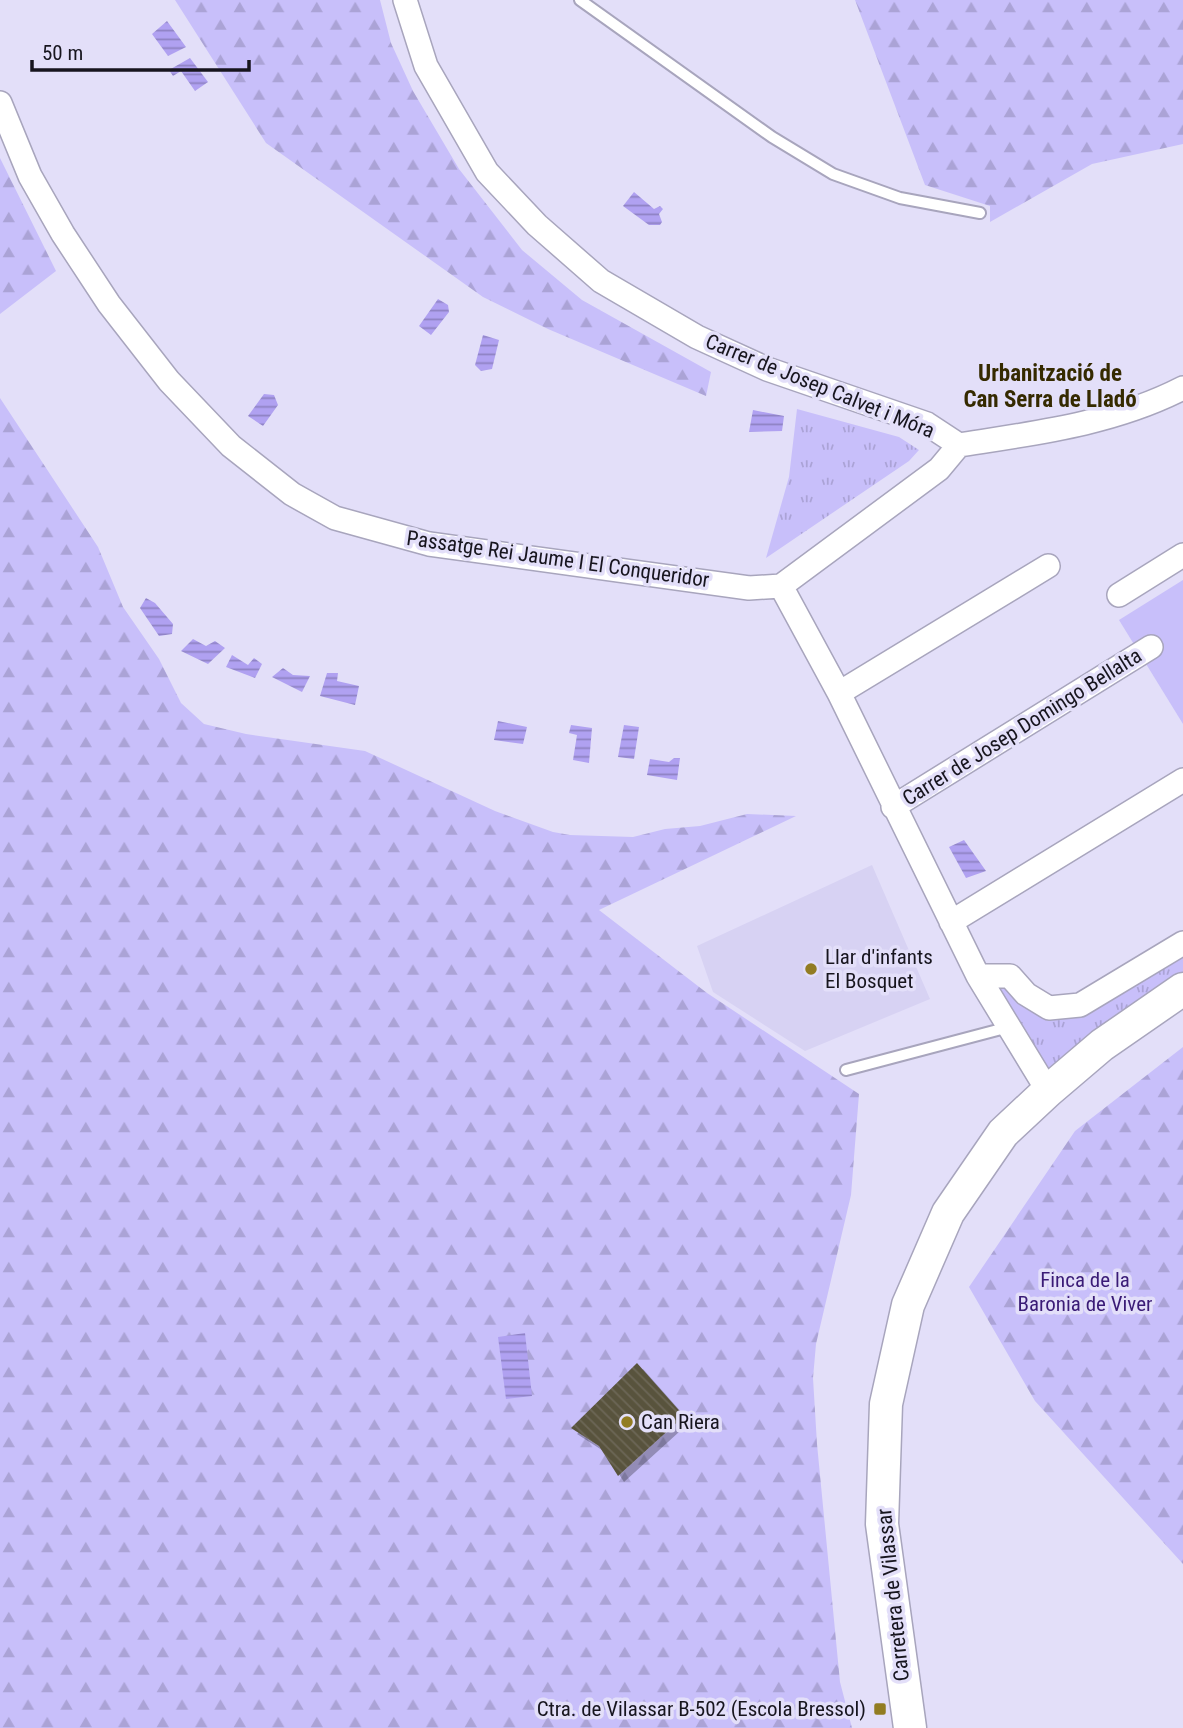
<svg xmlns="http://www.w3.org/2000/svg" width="1183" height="1728" font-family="'Roboto Condensed',sans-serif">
  <defs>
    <pattern id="forest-firs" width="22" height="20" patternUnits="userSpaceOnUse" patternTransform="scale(1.75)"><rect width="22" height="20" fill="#c8bffa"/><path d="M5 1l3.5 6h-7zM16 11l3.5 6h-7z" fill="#aba3d6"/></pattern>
    <pattern id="park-tufts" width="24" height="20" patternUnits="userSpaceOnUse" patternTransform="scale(1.75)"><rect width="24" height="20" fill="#c8bffa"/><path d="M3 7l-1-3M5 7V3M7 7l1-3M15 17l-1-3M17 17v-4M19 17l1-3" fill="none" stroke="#aba3d6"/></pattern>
    <pattern id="water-rules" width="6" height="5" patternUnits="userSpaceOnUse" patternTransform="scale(1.75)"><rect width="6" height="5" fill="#b0a1f1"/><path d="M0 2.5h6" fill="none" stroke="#8e82c3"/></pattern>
    <pattern id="building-back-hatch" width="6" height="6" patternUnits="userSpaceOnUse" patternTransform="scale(1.75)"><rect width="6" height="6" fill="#59533d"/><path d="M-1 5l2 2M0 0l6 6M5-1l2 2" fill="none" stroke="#6c6756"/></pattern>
    <filter id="shadow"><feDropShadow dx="6" dy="6" stdDeviation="0" flood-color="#0004"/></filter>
  </defs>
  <rect width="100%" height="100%" fill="#e3dff9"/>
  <!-- built -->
  <path fill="#d7d2f3" d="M872 865 930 999 805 1051 713 992 697 946Z"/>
  <!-- grass -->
  <path fill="#c8bffa" d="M1183 580V724L1119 620Z"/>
  <!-- forest -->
  <path fill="url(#forest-firs)" d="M175 0H380L391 43 413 91 459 169 522 250 582 300 711 372 706 396 548 329 483 297 266 143Z
    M855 0H1183V144L1092 164 990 222V206L925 185Z
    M0 158 56 271 0 314Z
    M0 398 98 547 123 607 159 659 181 703 204 724 246 734 365 751 495 811 553 832 570 835 633 837 665 829 700 826 747 814 796 816 599 910 707 993 859 1094 851 1195 816 1344 813 1378 817 1444 840 1682 852 1728H0Z
    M1183 1047V1564L1035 1401 969 1287 1075 1131Z"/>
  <!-- park -->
  <path fill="url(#park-tufts)" d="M797 409 899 437 919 450 909 461 766 558 789 477Z
    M1183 943V983L1048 1083 978 976H1010L1049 1008Z"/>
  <!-- water -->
  <path fill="url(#water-rules)" d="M167 21 186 47 168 56 152 34Z
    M190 58 208 82 195 91 181 71 173 76 169 70Z
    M634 192 654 209 660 206 663 209 659 214 662 222 660 225H649L623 206Z
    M438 299 448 305 449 312 431 335 419 326Z
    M483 335 499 340 492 369 481 371 475 365Z
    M264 394 274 395 278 405 263 426 248 416Z
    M753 410 784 416 782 431 749 432Z
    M146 598 155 603 173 624 172 634 159 636 140 608Z
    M193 639 206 646 215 641 225 648 208 664 181 651Z
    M232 655 248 665 254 658 262 664 255 678 226 667Z
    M283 668 293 675 310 676 302 692 272 677Z
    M327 673H338L337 681 359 686 355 705 320 696Z
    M498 721 527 727 523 744 494 740Z
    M571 725 592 728 589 763 573 760 577 735 569 733Z
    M624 725 639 727 634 759 618 757Z
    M674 758H680L677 780 647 775 650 759 669 762Z
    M964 840 986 871 966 878 949 847Z
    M525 1333 532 1396 506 1399 498 1337Z"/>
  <!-- building -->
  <path fill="url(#building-back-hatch)" filter="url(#shadow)" d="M637 1363 684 1416 618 1476 599 1446 571 1428Z"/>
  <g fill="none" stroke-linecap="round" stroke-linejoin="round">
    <defs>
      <path id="lane" d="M580 0 772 137 833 174 900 198 980 213
        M846 1070 1009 1027"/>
      <path id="street" d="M405 0 426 66 487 172 537 225 601 281 697 337 767 369 927 424 959 445C1036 433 1113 424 1183 388
        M0 103 30 176 63 234 109 304 169 381 231 446 292 494 335 518 429 544 749 588 781 586
        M781 586 839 693 978 976 1048 1091
        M781 586 939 469 959 445
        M1119 595 1183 555
        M839 693 1048 566
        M893 807 1151 647
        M951 922 1183 780
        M978 976H1010L1026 994 1049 1008 1080 1005 1183 943"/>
      <path id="secondary" d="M910 1728 882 1524 886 1404 908 1305 948 1213 1003 1133 1048 1091 1102 1045 1183 989"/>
    </defs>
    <!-- lane casing -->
    <use href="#lane" stroke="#a8a5bd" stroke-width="14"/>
    <!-- street casing -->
    <use href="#street" stroke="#a8a5bd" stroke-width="26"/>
    <!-- secondary casing -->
    <use href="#secondary" stroke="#a8a5bd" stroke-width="35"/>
    <!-- lane -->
    <use href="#lane" stroke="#fff" stroke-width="10"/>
    <!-- street -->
    <use href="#street" stroke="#fff" stroke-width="23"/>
    <!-- secondary -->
    <use href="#secondary" stroke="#fff" stroke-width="32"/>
  </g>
  <!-- markers -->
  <g fill="#927c22" stroke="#e3dff9" stroke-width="2.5">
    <circle cx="811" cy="969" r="7"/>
    <circle cx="627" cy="1422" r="7"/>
    <rect x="873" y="1702" width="14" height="14" rx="3.5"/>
  </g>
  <g text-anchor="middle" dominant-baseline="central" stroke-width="7" stroke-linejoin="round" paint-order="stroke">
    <!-- street labels -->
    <g font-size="21" fill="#17151e" stroke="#e3dff9">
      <text transform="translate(820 386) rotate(22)">Carrer de Josep Calvet i Móra</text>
      <text transform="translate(558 559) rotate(8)">Passatge Rei Jaume I El Conqueridor</text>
      <text transform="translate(1022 727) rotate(-32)">Carrer de Josep Domingo Bellalta</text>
      <text transform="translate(893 1595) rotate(-96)">Carretera de Vilassar</text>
    </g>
    <!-- poi labels -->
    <g font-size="21" fill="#17151e" stroke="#e3dff9" text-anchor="start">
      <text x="825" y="957">Llar d'infants<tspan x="825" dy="24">El Bosquet</tspan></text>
      <text x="641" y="1422">Can Riera</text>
      <text x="866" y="1709" text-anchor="end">Ctra. de Vilassar B-502 (Escola Bressol)</text>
    </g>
    <!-- park labels -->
    <g font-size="21" fill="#3a1b76" stroke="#e3dff9">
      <text x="1085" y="1280">Finca de la<tspan x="1085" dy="24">Baronia de Viver</tspan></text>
    </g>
    <!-- neighbourhood labels -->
    <g font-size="23" font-weight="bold" fill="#352a00" stroke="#e3dff9">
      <text x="1050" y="373">Urbanització de<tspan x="1050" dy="26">Can Serra de Lladó</tspan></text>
    </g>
  </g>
  <!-- scale -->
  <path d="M32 60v10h217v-10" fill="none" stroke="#17151e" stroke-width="3.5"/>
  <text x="42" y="60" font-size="21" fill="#17151e" stroke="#e3dff9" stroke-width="5" paint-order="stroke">50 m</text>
</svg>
